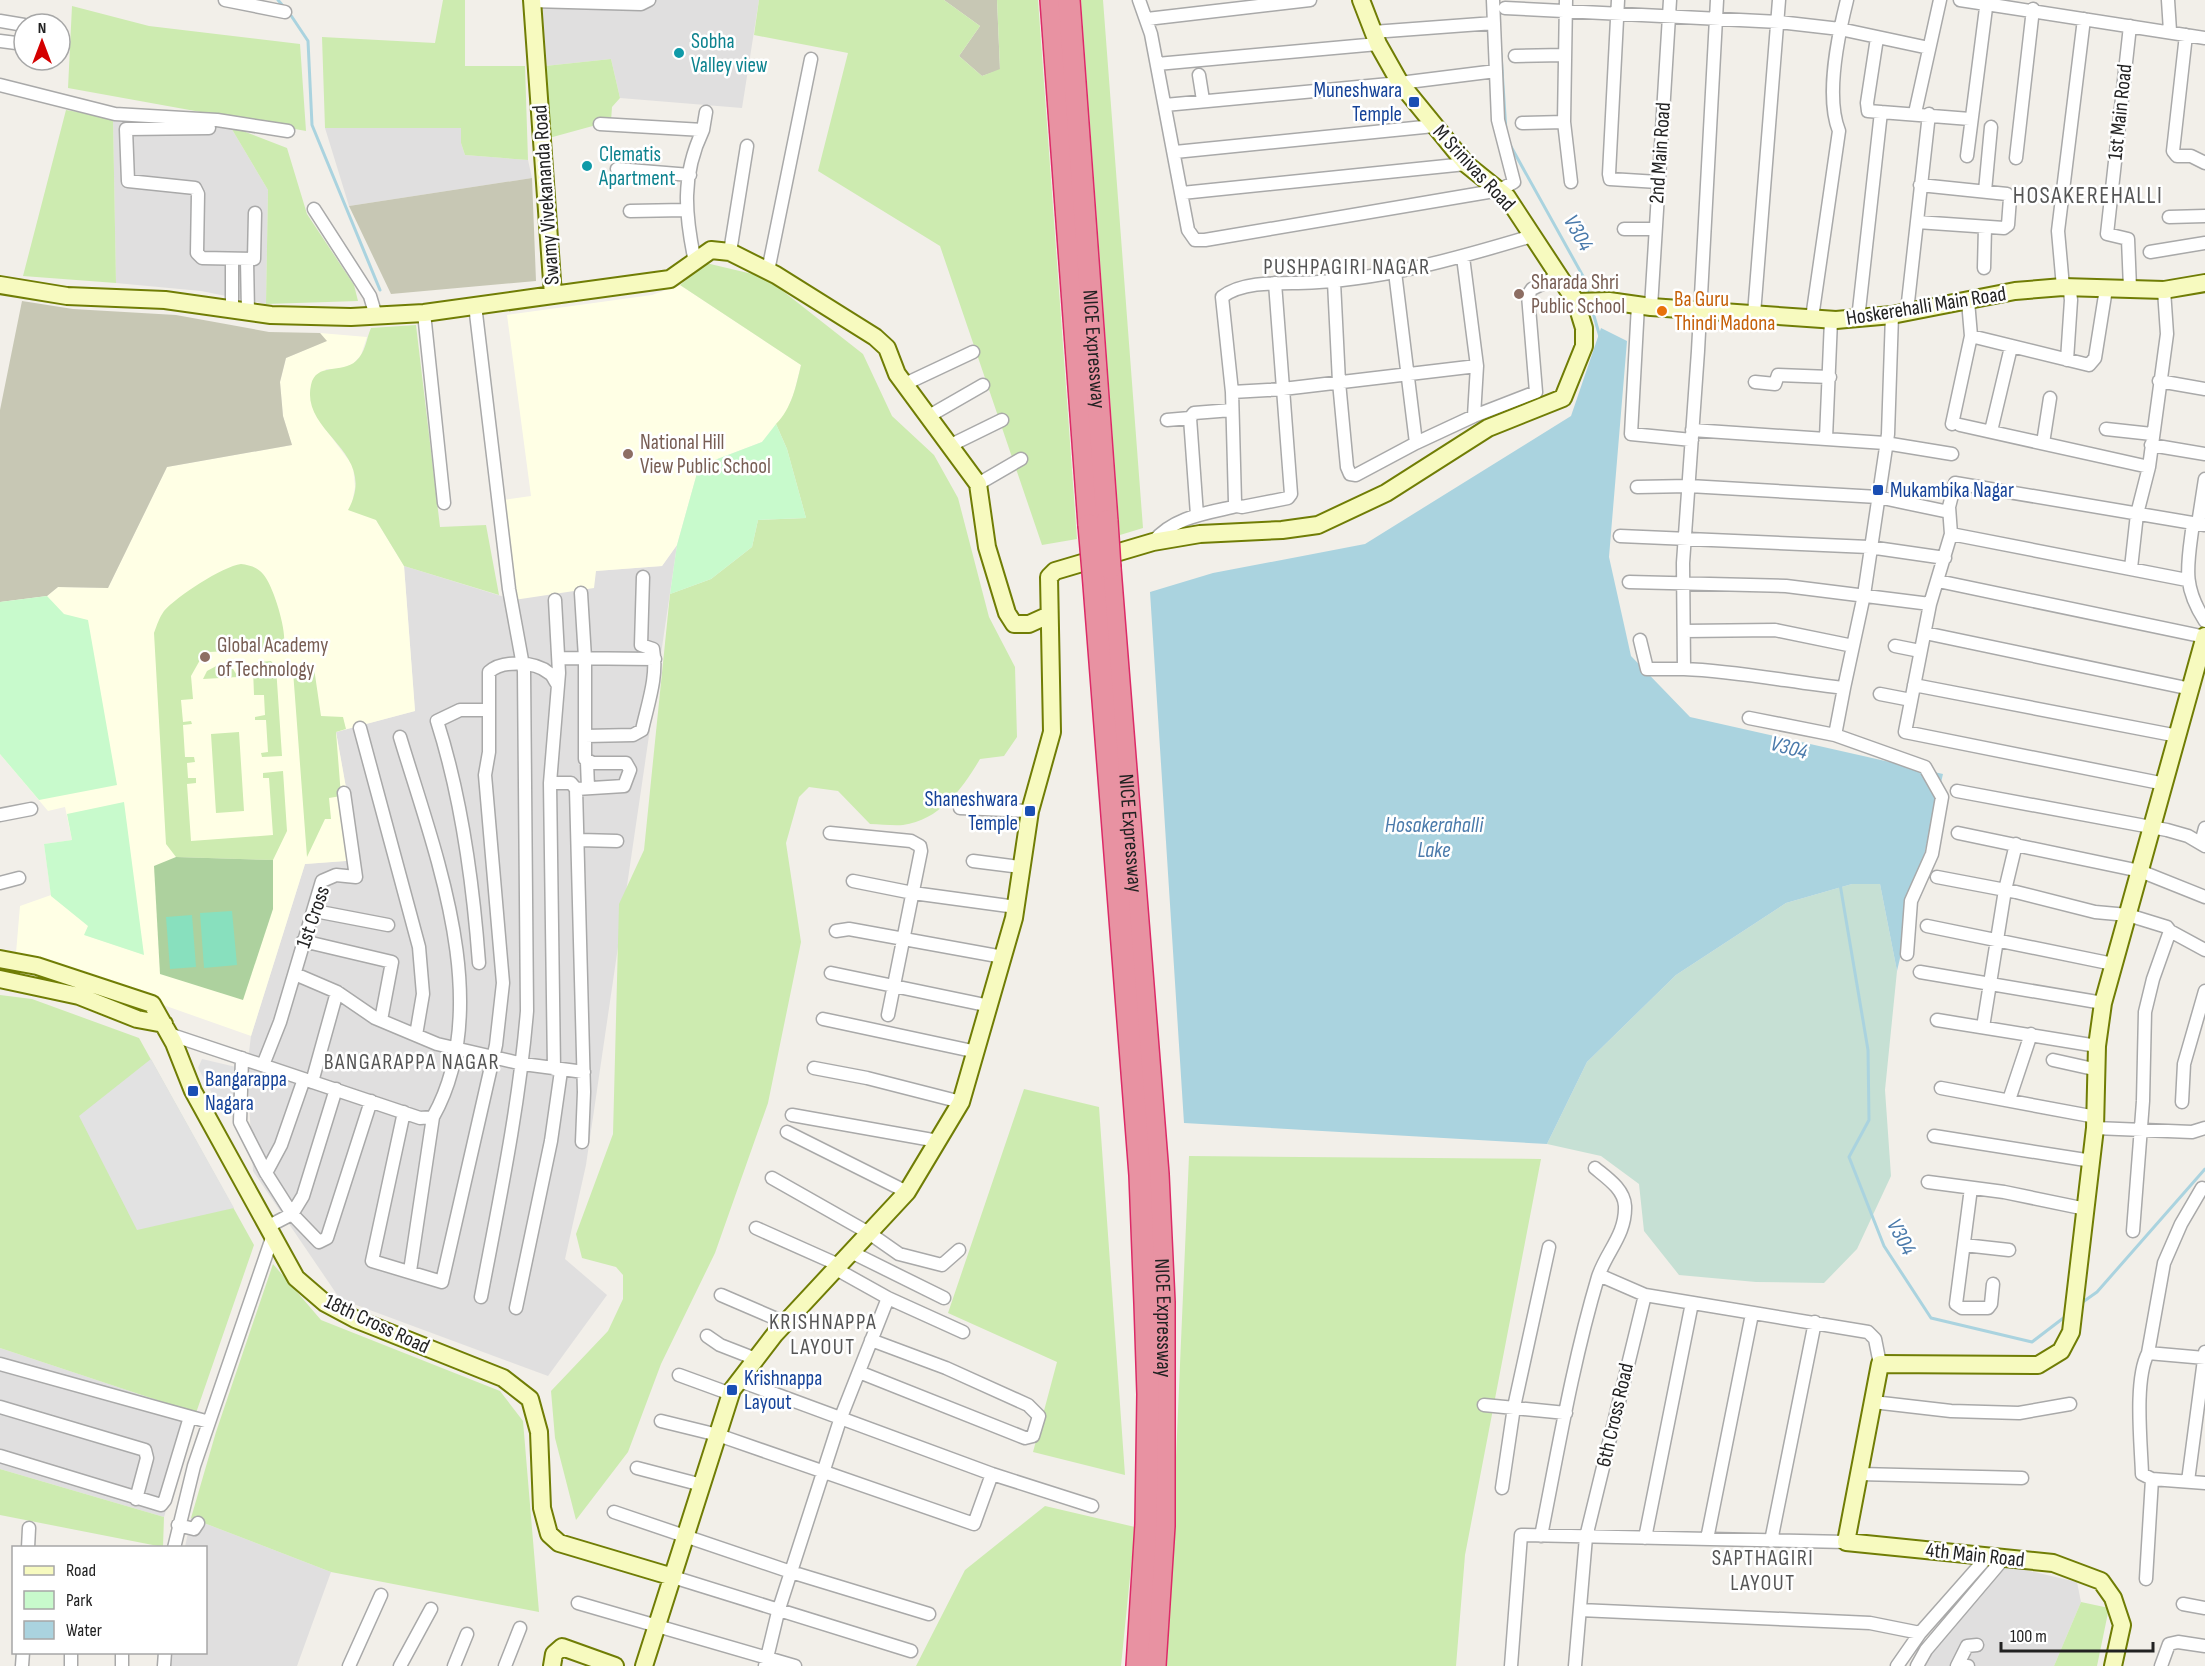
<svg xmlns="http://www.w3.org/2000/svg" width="2205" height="1666" font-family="'Sofia Sans Condensed',sans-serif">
  <rect width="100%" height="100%" fill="#f2efe9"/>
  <!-- residential -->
  <path fill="#e0dfdf" d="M541 0H759L742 108 620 98 611 59 545 66Z
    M113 118 230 126 268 190 266 304 201 291 116 283Z
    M325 128H461V143L465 155 528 160 532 178 349 206Z
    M677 545 586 1165 565 1259 607 1295 548 1376 340 1299 253 1171 247 1068 251 1036 305 864 359 860 336 732 415 711 404 566 514 600 595 571 662 566Z
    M0 1348 196 1413 164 1517 0 1469Z
    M191 1518 331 1572 297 1666H168L169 1653 206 1652V1548L185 1547Z
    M1991 1562 2077 1582 2081 1602 2054 1666H1909Z"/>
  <!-- education -->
  <path fill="#ffffe5" d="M680 285 801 365 794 393 785 415 762 442 699 466 677 545 662 566 596 571 594 588 514 600 503 500 531 496 507 315 652 295Z
    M320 333 367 337 361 355 352 365 340 369H326L311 398 323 426 353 466 355 487 352 503 376 520 404 566 415 711 336 732 359 860 305 864 251 1036 16 953 20 906 51 895 44 844 72 840 65 807 48 811 0 754V602L47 596 58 587 108 588 167 467 292 445 283 416 280 382 286 358 326 341Z"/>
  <!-- construction -->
  <path fill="#c7c7b4" d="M944 0H997L1000 70 982 76 959 56 980 26Z
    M532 178 536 281 391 294 349 206Z
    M22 301 73 309 176 315 269 332 320 333 327 341 286 358 280 382 283 416 292 445 167 467 108 588 58 587 47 596 0 602V410Z"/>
  <!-- grass -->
  <path fill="#cdebb0" d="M443 0H465V66H525L528 160 465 155 461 143V128H325L322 37 435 43Z
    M759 0H944L980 26 959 56 982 76 1000 69 997 0H1038L1077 539 1042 545 940 246 818 171 848 53 754 35Z
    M1081 0H1103L1143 528 1120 535Z
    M72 6 149 26 300 44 306 131 68 88Z
    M611 59 620 98 612 107 611 121 549 138 545 66Z
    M66 110 113 118 116 283 23 276Z
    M230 126 287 148 307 214 354 285 358 301 266 304 268 190Z
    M706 263 765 277 863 354 892 416 934 455 958 498 989 617 1015 667 1017 737 1004 756 980 759C963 788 940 820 903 825 893 826 881 824 870 824L838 791 809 787 799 797 786 843 801 942 768 1103 715 1253 661 1364 628 1452 576 1520 555 1438 551 1391 608 1331 623 1299V1275L616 1267 582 1258 576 1234 613 1134 619 904 644 850 670 594 711 579 752 547 758 520 806 518 787 449 776 424C792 408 796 386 801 365L680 285Z
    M416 325 440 527 486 525 499 595 404 566 376 520 348 510C380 451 300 434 311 385 316 362 342 374 356 361 366 352 366 339 371 328Z
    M241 564C249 565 257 567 263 574 273 585 286 628 284 642L275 644 271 649 209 652 200 660 191 676 193 699 181 700 183 722 191 721 192 724 183 725 185 757H194L195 762 187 763 188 778H196V783L187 784 191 841 273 835 269 778H263V773L283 771 287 831 273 860 176 857 166 844 154 633C157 625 159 618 164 611 176 597 223 566 241 564Z
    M271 661 276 667 282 756 262 757 261 753 268 752 266 720H255V717L265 715 264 695H254L253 669 258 662Z
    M220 664 233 669 238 677 203 679 207 671Z
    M314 668 321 716 343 717 346 729 336 732 341 796 329 798 331 819H325L307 857 293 671Z
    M239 732 244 811 216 813 211 734Z
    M0 995 32 999 139 1038 254 1245 196 1413 0 1348Z
    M1024 1089 1099 1107 1125 1475 1033 1452 1057 1362 948 1313Z
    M1189 1156 1541 1159 1465 1555 1456 1666H1167Z
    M273 1264 321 1320 500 1391 523 1421 539 1612 331 1572 191 1518 216 1432Z
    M0 1469 164 1517 163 1547 0 1515Z
    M1045 1506 1135 1527 1121 1666H916L965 1570Z
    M2081 1602 2109 1608 2097 1666H2054Z"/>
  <!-- forest -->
  <path fill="#add19e" d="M176 857 273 860V909L243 1000 160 974 154 866Z"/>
  <!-- wetland -->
  <path fill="#c6e0d4" d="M1852 884H1880L1897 971 1885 1090 1891 1176 1857 1249 1824 1283 1756 1282 1679 1275 1644 1231 1639 1184 1601 1156 1547 1144 1587 1062 1676 975 1786 903Z"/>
  <!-- park -->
  <path fill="#c8facc" d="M776 424 787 449 806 518 758 520 752 547 711 579 670 594 677 545 699 466 762 442Z
    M47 596 64 614 88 620 117 785 39 800 0 754V602Z
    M124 802 144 955 84 935 88 926 51 896 44 844 72 840 67 814Z"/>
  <!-- pitch -->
  <path fill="#88e0be" d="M232 911 237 965 204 968 200 913Z
    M192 915 196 967 170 969 166 917Z"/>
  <!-- parking -->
  <path fill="#e2e2e2" d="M151 1059 234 1208 137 1230 79 1116Z
    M202 1059 236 1067V1112L224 1115 198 1068Z"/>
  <!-- water -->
  <path fill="#aad3df" d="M1601 328 1627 341 1609 557 1631 656 1690 717 1943 774 1897 971 1880 884H1852L1786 903 1676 975 1587 1062 1547 1144 1184 1123 1150 592 1213 573 1365 544 1571 416Z"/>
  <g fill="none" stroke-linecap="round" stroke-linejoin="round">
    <!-- stream -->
    <path stroke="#aad3df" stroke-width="3" d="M278 0 283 6
      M288 11 308 41 312 125 380 290
      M1501 54 1506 131
      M1509 143 1584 278 1589 296
      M1592 309 1600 337
      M1840 884 1868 1050 1869 1120 1849 1157 1884 1246 1931 1318 2032 1342 2066 1316
      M2080 1304 2097 1292 2205 1169"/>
    <defs>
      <path id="street" d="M225 0 285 12
        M1139 0 1151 34 1188 230 1195 240H1205L1500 190 1514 182 1498 120 1493 0
        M1566 0 1564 122 1571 182
        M1618 0 1609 174 1610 179 1658 182
        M1717 0 1698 351 1683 563 1684 669C1737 671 1790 682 1844 688L1864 595 1888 434 1892 315
        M1960 0 2205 38
        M2168 0 2170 31
        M532 1 641 4 649 0
        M1505 8 1779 22 1840 29 1929 48
        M1147 19 1310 0
        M0 21 24 25
        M1373 32 1494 23
        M2186 35 2173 151 2177 156H2191L2205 163
        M1877 38 1867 103 1868 111 1970 119
        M0 41 24 44
        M1515 56 1564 55
        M1157 64 1378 44
        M1199 75 1203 100
        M0 85 115 114 217 120 288 131
        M1165 105 1400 83 1496 71
        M1915 113 1940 0
        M1522 123 1564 122
        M600 124 703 130C681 176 685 215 695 262
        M209 128 126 129 128 181 195 188 198 194 197 253 202 258 254 259 255 213
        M703 130 706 112
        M1175 152 1434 126
        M1967 156 1987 0
        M2016 158 2033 9
        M617 169 690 175
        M1985 191 1991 127
        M1182 193 1466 164
        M314 209 370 296 376 316
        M630 211 685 210
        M2169 217 2205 216
        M1917 222 2004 228 2008 225 2010 198 2007 194 1920 185
        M1624 229H1655
        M730 252 747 146
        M2150 252 2205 243
        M232 260V310
        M247 260 248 312
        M1984 268 1985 227
        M768 271 811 59
        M1395 272 1416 443
        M1334 282 1339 382 1347 467 1350 474 1356 475 1416 443 1474 416 1477 366 1463 257
        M1275 283 1291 494 1288 498 1242 507 1237 506 1235 502 1232 392 1222 297C1241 282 1275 283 1298 283 1379 281 1455 259 1532 236
        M2130 288 2128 239 2107 234 2130 26
        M475 305 509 589 524 671 527 1011C519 1108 499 1202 481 1297
        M1638 305 1631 434 1692 440
        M1651 307 1670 0
        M1907 311 1929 114
        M424 313 444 503
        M1754 314 1779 0
        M1812 318 1839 131C1825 96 1838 36 1847 0
        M1858 319 1881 112
        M1971 336 2089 365 2095 358 2106 289
        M2067 360 2071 300 2070 292 2063 287 2058 231 2084 19
        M2159 381 2205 389
        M1755 382 1775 384 1778 375 1830 377
        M905 384 973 352
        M1232 392 1283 389 1477 366
        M929 416 983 385
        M1474 416 1536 392 1528 295 1532 289 1558 276
        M1167 420 1190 418
        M1952 424 1971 336 1968 301
        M1960 425 2149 467
        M2106 429 2152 434
        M1692 430 1885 443 1952 454
        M1991 431 2011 347
        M1826 438 1831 320
        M2043 443 2050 398
        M951 445 1002 420
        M2151 445 2205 454
        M978 484 1021 459
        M1637 487 1689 486 1878 497 1949 512
        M1197 515 1190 418 1194 413 1232 410
        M2193 523C2188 564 2181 584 2205 621
        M2198 524 2205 479
        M1951 534 2187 580
        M1620 536 1869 547 1945 558
        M1153 542C1173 517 1207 513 1237 506
        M2131 568 2137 514 2149 467 2167 334 2164 290
        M1938 581 2205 637
        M1629 582 1786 586 1930 604
        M1684 631 1775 630 1853 646
        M1925 633 2191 689
        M1640 640 1647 669H1684
        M1895 646 1920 651
        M559 658 655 659
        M1914 685 2178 736
        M1844 688 1835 735 1925 767 1942 797 1932 854 1911 901 1907 954
        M1880 694 1911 700
        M1749 718 1835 735
        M360 728 419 947 423 994 416 1035
        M585 736 633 735 642 730C648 703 658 676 653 649L641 645 643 577
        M587 762 588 788
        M550 783H571L576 789 584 1092 582 1142
        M2165 784 1905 732 1930 604 1951 534 1949 507 1955 483 2205 525
        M576 789 624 786 630 770 626 763H593L585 759V658L581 593
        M1957 791 2167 830 2188 836 2205 846
        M960 808 1030 811
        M0 815 31 809
        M830 833 911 841 920 846 921 851 888 1015
        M1958 833 2140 871 2205 897
        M580 840 617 841
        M2201 843 2205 828
        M973 861 1020 867
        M1937 877 2016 892 2095 912 2128 915 2167 927 2170 931 2153 979 2145 1012 2143 1101 2133 1231
        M853 881 913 893 1016 907
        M0 883 19 878
        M315 911 388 925
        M1927 926 2113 964
        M836 931 849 929 1003 957
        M2170 931 2205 950
        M303 941 392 962 381 1020
        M479 963C473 882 462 799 437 721L460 710H488
        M1920 972 2103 1003
        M831 973 990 1006
        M295 974 337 992 375 1018 437 1044 523 1064 584 1072
        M823 1019 977 1052
        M1937 1020 2097 1046
        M1983 1027 2005 890 2016 844
        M169 1034 420 1118 433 1117C496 1005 434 850 400 737
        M242 1058 240 1122 266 1173 292 1214 319 1242 327 1238 371 1101
        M2053 1060 2098 1070
        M263 1065 280 1022 322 881 336 875 356 877 344 793
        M814 1068 867 1078 961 1102
        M554 1069 550 783 559 673 555 600
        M312 1082 337 992
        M1941 1088 2096 1117
        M2009 1100 2031 1034
        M2182 1102 2184 1064 2205 991
        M404 1112 372 1261 442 1282 496 1045 503 983 485 775 489 752V672C502 660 535 661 549 673 553 675 555 682 558 685
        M792 1115 938 1141
        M2095 1128 2192 1132 2205 1128
        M787 1132 907 1192
        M1934 1136 2092 1161
        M266 1173 281 1145 304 1079
        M772 1178 869 1233 899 1254 942 1265 959 1250
        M1928 1182 2004 1192 2086 1209
        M1971 1188 1956 1304 1962 1308H1988L1991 1304 1993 1284
        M267 1227 292 1214 303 1196 336 1089
        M756 1228 839 1265
        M1964 1245 2009 1250
        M851 1252 944 1298
        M836 1269 888 1298 963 1332
        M410 1271 433 1117
        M1599 1275 1645 1295 1868 1332 1875 1339 1880 1364
        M721 1295 786 1323
        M516 1308 551 1141 561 1071
        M707 1336 720 1345 756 1359
        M2148 1353 2164 1263 2181 1224 2202 1188
        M2205 1358 2148 1353C2134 1380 2141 1443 2142 1474L2152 1479 2205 1483
        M0 1364 209 1422
        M859 1372 1025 1438 1033 1436 1039 1416 1028 1405 946 1368 871 1340
        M679 1375 731 1394
        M740 1381 992 1474 1092 1506
        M1873 1402 1951 1411 2019 1413 2070 1404
        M1484 1405 1566 1413
        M0 1407 145 1450 147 1458 136 1499
        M661 1421 718 1435 974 1524 992 1474
        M0 1456 161 1505 165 1500 190 1417
        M637 1468 702 1485
        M1859 1474 2022 1478
        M2188 1481 2205 1352
        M1502 1488 1514 1407 1549 1247
        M614 1512 791 1572 929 1614
        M178 1525 194 1529 198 1523
        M1541 1536C1558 1450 1573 1361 1598 1277 1606 1252 1626 1235 1625 1206 1624 1189 1607 1178 1595 1168
        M1645 1538 1692 1303
        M1707 1539 1752 1314
        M1771 1541 1815 1322
        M28 1548 29 1528
        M174 1548 194 1466 272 1238
        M673 1577 911 1651
        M2146 1579 2152 1479
        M578 1603 795 1666
        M2183 1604 2205 1608
        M1580 1610 1870 1623 1920 1633
        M22 1666 23 1652
        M71 1666V1652
        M122 1666V1652
        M164 1666 165 1652
        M349 1666 381 1595
        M400 1666 431 1609
        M454 1666 467 1634
        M505 1666 520 1628
        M765 1666 778 1612 841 1417 888 1298
        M1511 1666 1521 1535 1846 1542
        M1575 1666 1586 1537 1645 1295
        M1897 1666 1920 1633 1988 1556
        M1917 1666 1926 1650 2004 1558
        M1957 1666 1967 1646 1977 1645
        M1966 1666H1968
        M2161 1666 2169 1644 2178 1642 2205 1646"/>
      <path id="secondary" d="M0 285 67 296 165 300 271 315 351 317 424 313 553 295 532 0
        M553 295 670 279 711 250 730 252 776 275 875 337 887 348 897 374 978 484 987 547 1007 613 1014 624H1029L1049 615
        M1576 302 1609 301 1651 307 1836 320 1892 315 2015 291 2063 287 2164 290 2205 283
        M0 959 37 966 152 1004 174 1043 193 1091 296 1278 325 1303 355 1319 503 1378 530 1399 539 1432 542 1508 549 1534 559 1543 673 1577
        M0 979 79 996 137 1019 164 1024
        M552 1666 554 1654 562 1647 615 1666
        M644 1666 732 1390 775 1334 907 1192 961 1102 1014 918 1030 811 1052 732 1049 577 1055 571 1153 542 1200 534 1282 530 1318 525 1386 493 1488 428 1563 398 1584 346V328L1576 302 1507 197 1466 164 1400 83 1378 44 1361 0
        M2113 1666 2122 1625 2113 1598 2101 1581 2053 1563 1846 1542 1880 1364 2038 1365 2061 1351 2071 1332 2095 1128 2097 1046 2103 1003 2205 636"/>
      <g id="highway">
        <path d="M1051 0 1089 525"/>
        <path id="s1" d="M1069 0 1107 521"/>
        <path id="s2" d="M1110 568 1158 1174 1164 1302V1526L1155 1666"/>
        <path d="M1093 572 1140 1175 1145 1303 1148 1394 1146 1524 1137 1666"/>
      </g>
    </defs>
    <!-- street casing -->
    <use href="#street" stroke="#a9a9a9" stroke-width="15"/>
    <!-- secondary casing -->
    <use href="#secondary" stroke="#707d05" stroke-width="20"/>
    <!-- highway casing -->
    <use href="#highway" stroke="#dc2a67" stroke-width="24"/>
    <!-- street -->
    <use href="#street" stroke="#fff" stroke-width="12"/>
    <!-- secondary -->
    <use href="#secondary" stroke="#f7fabf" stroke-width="16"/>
    <!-- highway -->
    <use href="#highway" stroke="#e892a2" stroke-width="21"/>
    <defs>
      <path id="highway-bridge" d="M1107 521 1110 568
        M1089 525 1093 572"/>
    </defs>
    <!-- highway-bridge casing -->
    <use href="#highway-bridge" stroke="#dc2a67" stroke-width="24" stroke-linecap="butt"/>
    <!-- highway-bridge -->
    <use href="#highway-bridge" stroke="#e892a2" stroke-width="21"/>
  </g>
  <!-- markers -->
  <g fill="#0f9aa8" stroke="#fff" stroke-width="2">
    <circle cx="679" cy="53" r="6"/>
    <circle cx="587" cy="166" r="6"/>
  </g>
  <g fill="#1a4fb4" stroke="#fff" stroke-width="2">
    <rect x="1408" y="96" width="12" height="12" rx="3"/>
    <rect x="1872" y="484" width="12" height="12" rx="3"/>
    <rect x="1024" y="805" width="12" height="12" rx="3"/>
    <rect x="187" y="1085" width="12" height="12" rx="3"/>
    <rect x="726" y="1384" width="12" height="12" rx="3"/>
  </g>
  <g fill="#8d6e63" stroke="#fff" stroke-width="2">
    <circle cx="1519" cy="294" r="6"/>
    <circle cx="628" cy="454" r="6"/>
    <circle cx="205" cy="657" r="6"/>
  </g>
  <circle fill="#e8710a" stroke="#fff" stroke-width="2" cx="1662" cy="311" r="6"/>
  <g text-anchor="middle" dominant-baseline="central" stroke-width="5" stroke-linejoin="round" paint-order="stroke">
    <!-- culture labels -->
    <g font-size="21" fill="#0d838f" stroke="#fff" text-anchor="start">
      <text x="691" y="41">Sobha<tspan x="691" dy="24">Valley view</tspan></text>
      <text x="599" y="154">Clematis<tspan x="599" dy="24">Apartment</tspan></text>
    </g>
    <!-- transit labels -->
    <g font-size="21" fill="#164399" stroke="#fff" text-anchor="start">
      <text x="1402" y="90" text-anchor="end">Muneshwara<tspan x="1402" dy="24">Temple</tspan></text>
      <text x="1890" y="490">Mukambika Nagar</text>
      <text x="1018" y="799" text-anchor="end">Shaneshwara<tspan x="1018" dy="24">Temple</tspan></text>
      <text x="205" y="1079">Bangarappa<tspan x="205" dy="24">Nagara</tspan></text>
      <text x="744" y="1378">Krishnappa<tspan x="744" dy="24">Layout</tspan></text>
    </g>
    <!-- street labels -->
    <g font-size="21" fill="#222" stroke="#fff">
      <text transform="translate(2120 112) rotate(-84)">1st Main Road</text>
      <text transform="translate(1660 153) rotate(-86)">2nd Main Road</text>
      <text transform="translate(1474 168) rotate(47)">M Srinivas Road</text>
      <text transform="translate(546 195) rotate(-94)">Swamy Vivekananda Road</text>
      <text transform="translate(1926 306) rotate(-9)">Hoskerehalli Main Road</text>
      <text stroke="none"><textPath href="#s1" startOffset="350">NICE Expressway</textPath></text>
      <text stroke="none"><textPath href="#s2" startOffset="266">NICE Expressway</textPath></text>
      <text transform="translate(313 917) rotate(-71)">1st Cross</text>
      <text stroke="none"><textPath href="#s2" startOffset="752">NICE Expressway</textPath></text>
      <text transform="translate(377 1324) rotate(25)">18th Cross Road</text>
      <text transform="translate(1615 1415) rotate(-77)">6th Cross Road</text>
      <text transform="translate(1975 1555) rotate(6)">4th Main Road</text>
    </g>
    <!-- education labels -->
    <g font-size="21" fill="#785e54" stroke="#fff" text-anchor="start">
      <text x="1531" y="282">Sharada Shri<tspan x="1531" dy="24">Public School</tspan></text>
      <text x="640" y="442">National Hill<tspan x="640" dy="24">View Public School</tspan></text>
      <text x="217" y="645">Global Academy<tspan x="217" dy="24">of Technology</tspan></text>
    </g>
    <!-- food labels -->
    <g font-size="21" fill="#c56008" stroke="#fff" text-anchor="start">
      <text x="1674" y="299">Ba Guru<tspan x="1674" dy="24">Thindi Madona</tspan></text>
    </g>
    <!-- water labels -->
    <g font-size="22" font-style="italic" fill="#4a7aab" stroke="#fff">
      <text transform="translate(1578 233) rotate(61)">V304</text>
      <text transform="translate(1789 748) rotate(15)">V304</text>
      <text x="1434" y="825">Hosakerahalli<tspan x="1434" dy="25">Lake</tspan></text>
      <text transform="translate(1901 1237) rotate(62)">V304</text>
    </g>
    <!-- neighbourhood labels -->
    <g font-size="22" letter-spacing="1.5" fill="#555" stroke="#fff">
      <text x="1347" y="267">PUSHPAGIRI NAGAR</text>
      <text x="412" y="1062">BANGARAPPA NAGAR</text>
      <text x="823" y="1322">KRISHNAPPA<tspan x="823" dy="25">LAYOUT</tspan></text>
      <text x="1763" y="1558">SAPTHAGIRI<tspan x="1763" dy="25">LAYOUT</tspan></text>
    </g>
    <!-- quarter labels -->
    <g font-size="24" letter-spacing="1.5" fill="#555" stroke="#fff">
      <text x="2088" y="195">HOSAKEREHALLI</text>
    </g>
  </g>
  <!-- legend -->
  <rect x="12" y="1546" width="195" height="108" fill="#ffffff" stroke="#a7a7a7" stroke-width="1.5"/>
  <rect x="24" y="1566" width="30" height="9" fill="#f7fabf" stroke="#a7a7a7" stroke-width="1.5"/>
  <text x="66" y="1576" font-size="18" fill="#222222">Road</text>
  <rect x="24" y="1591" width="30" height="18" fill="#c8facc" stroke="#a7a7a7" stroke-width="1.5"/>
  <text x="66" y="1606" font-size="18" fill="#222222">Park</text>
  <rect x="24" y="1621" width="30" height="18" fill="#aad3df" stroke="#a7a7a7" stroke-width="1.5"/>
  <text x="66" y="1636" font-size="18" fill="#222222">Water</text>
  <!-- north arrow -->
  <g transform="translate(42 42)"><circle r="28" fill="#ffffff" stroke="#a7a7a7" stroke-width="1.5"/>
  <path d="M0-4.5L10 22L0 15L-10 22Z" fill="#d40000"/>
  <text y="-9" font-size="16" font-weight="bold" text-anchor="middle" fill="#222222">N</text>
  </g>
  <!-- scale -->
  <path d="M2001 1642v9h152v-9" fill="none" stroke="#222222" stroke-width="3"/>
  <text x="2010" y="1642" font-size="18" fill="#222222" stroke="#ffffff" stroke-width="4.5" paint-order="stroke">100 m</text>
</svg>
